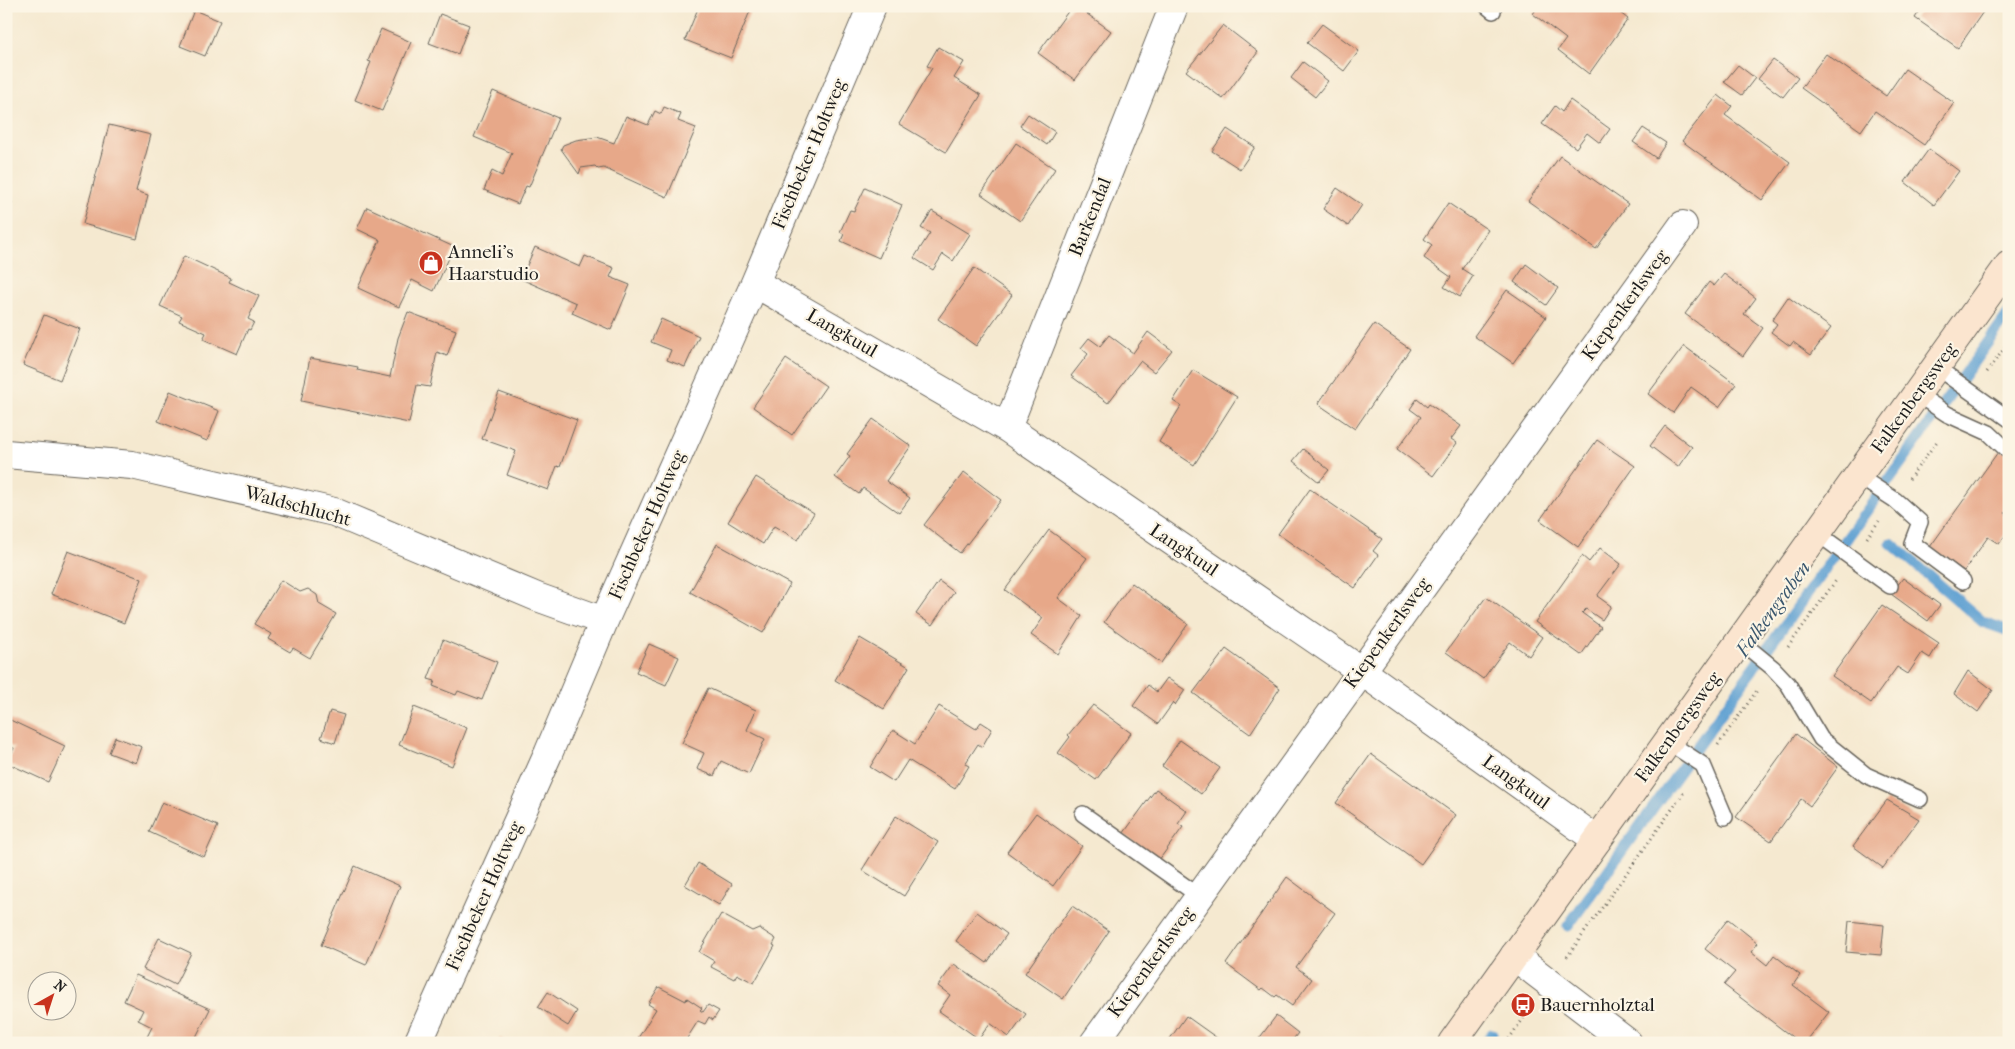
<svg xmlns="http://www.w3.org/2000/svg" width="2015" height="1049" font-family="'IM FELL French Canon',serif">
  <rect width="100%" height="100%" fill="#fcf5e5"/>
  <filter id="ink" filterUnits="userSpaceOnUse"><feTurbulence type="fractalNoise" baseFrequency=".02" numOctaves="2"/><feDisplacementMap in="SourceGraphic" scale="10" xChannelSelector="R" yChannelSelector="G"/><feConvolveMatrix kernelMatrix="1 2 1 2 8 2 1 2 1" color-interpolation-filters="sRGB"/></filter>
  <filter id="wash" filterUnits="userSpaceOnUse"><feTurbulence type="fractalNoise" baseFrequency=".0096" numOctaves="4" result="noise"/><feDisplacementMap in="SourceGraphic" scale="20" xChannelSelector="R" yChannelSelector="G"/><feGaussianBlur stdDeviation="1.12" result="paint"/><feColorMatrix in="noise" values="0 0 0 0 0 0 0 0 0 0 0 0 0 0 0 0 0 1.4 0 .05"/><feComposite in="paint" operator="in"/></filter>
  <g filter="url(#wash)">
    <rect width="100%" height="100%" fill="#f5e9d0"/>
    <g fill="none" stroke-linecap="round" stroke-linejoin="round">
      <!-- stream -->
      <path stroke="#5fa0d2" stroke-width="11" d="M1891 543 1983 622 2009 631
        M1568 926 2009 313
        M1486 1043 1492 1034"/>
    </g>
    <g id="blocks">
      <!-- building -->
      <path fill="#e7a889" d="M699 6H752L731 58 685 40Z
        M1072 6H1076L1111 31 1075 80 1038 53Z
        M1538 6H1611L1628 19 1589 74 1558 50 1566 39 1533 14Z
        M1923 6H1981L1985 9 1958 48 1915 18Z
        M194 10 220 21 205 56 180 46Z
        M440 14 469 25 458 54 429 43Z
        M1322 24 1359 51 1344 71 1307 43Z
        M1223 25 1258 52 1223 99 1186 71Z
        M381 29 411 42 382 111 355 100 371 62 368 61Z
        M938 47 964 62 954 78 981 95 946 152 899 124 932 68 927 66Z
        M1826 54 1886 96 1905 69 1954 103 1924 145 1875 111 1861 131 1801 88Z
        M1773 60 1798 78 1783 97 1758 79Z
        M1303 62 1328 81 1315 97 1291 78Z
        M1738 65 1755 78 1742 95 1724 82Z
        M493 91 558 118 529 187 526 186 518 204 484 190 492 171 502 176 512 153 474 137Z
        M1718 95 1732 106 1725 115 1790 162 1762 200 1682 141Z
        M1570 100 1610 129 1600 143 1587 133 1576 148 1542 124 1555 106 1562 112Z
        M664 107 681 114 678 121 696 128 667 197 604 168 598 169 595 166 581 168 579 174 561 149 563 145 576 140 597 137 614 143 626 116 648 125 655 111 661 114Z
        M1028 114 1055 132 1047 145 1020 126Z
        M109 125 151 135 136 191 148 195 137 239 83 224Z
        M1643 128 1666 143 1656 158 1633 142Z
        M1227 129 1255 147 1240 169 1212 151Z
        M1016 143 1055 169 1020 221 981 194Z
        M1929 149 1959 171 1934 205 1905 182Z
        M1560 156 1628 204 1596 249 1528 201Z
        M6 162 11 163 7 180H6Z
        M865 188 902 205 879 258 841 241 844 234 840 232 850 210 854 211Z
        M1337 188 1362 205 1348 226 1323 209Z
        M6 201 12 202 7 225H6Z
        M1448 203 1488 230 1462 269 1473 276 1460 297 1444 287 1451 277 1424 258 1432 245 1424 239Z
        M367 207 454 247 434 291 412 280 399 307 358 288 380 240 357 229Z
        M932 211 970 234 953 261 943 254 933 270 914 258 930 233 921 228Z
        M535 247 580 267 585 256 614 268 610 277 630 285 611 330 572 313 576 303 521 279Z
        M184 256 231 278 229 282 259 296 248 319 254 322 250 330 248 329 237 354 203 339 206 333 179 321 182 316 160 306Z
        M1526 264 1558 288 1546 305 1514 282Z
        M974 268 1012 295 976 346 938 319Z
        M1724 274 1756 298 1744 314 1763 328 1743 356 1685 314 1709 282 1714 286Z
        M1507 290 1546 317 1513 363 1474 336Z
        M1788 297 1831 328 1811 355 1793 342 1790 346 1771 332 1777 324 1772 320Z
        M408 312 456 330 447 356 437 352 430 387 417 385 409 423 301 401 310 358 358 367 357 370 390 377 398 338Z
        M44 315 80 329 60 380 23 365Z
        M661 319 699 336 685 367 667 360 671 350 651 342Z
        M1374 324 1410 349 1355 429 1318 404Z
        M1148 332 1172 350 1154 372 1140 361 1108 403 1071 376 1088 354 1081 348 1089 338 1100 346 1109 335 1133 353Z
        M1684 346 1736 384 1719 407 1691 387 1673 413 1648 394Z
        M786 359 826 386 792 435 753 407Z
        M1193 370 1237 397 1194 465 1159 442 1181 406 1173 401Z
        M170 391 219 411 207 441 158 421Z
        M499 392 577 420 560 467 557 466 548 490 507 475 516 451 482 439Z
        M1417 399 1427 407 1429 404 1461 426 1451 439 1457 443 1433 476 1397 449 1421 417 1410 409Z
        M873 419 911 446 886 481 910 498 899 513 863 488 859 494 835 477 850 456 847 454Z
        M1665 426 1692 447 1678 467 1650 446Z
        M1597 440 1635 466 1578 547 1540 520Z
        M1303 449 1329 470 1319 482 1293 461Z
        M2009 451V509L2005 513 2009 516V530L1999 544 1988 537 1964 571 1930 547 1998 452Z
        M964 472 1001 500 960 553 924 525Z
        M756 477 814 513 798 540 774 526 763 544 728 522Z
        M1310 489 1382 539 1373 551 1378 555 1355 588 1278 534Z
        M1049 530 1087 558 1058 598 1082 616 1058 654 1031 635 1043 618 1005 590Z
        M717 544 790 584 763 633 690 592Z
        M1600 548 1621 564 1597 596 1611 606 1602 620 1586 609 1582 613 1601 627 1581 655 1535 622 1582 556 1589 562Z
        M68 551 142 579 124 623 51 594Z
        M1903 578 1940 605 1928 621 1891 594Z
        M281 580 300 592 308 589 317 595 319 604 336 614 310 658 293 648 290 652 268 639 271 634 254 624Z
        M939 581 954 592 932 625 916 614Z
        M1132 583 1188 624 1161 663 1104 622Z
        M1486 597 1542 637 1529 656 1510 642 1483 679 1446 652Z
        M1882 605 1939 643 1930 658 1922 653 1908 674 1897 667 1871 703 1832 676Z
        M860 638 909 667 884 709 835 680Z
        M443 640 497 662 482 700 458 691 456 695 433 686 435 681 428 679Z
        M649 644 679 657 666 685 636 672Z
        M1226 649 1280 688 1250 734 1193 693Z
        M1968 671 1993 690 1978 712 1954 694Z
        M1167 678 1185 690 1175 705 1173 703 1158 724 1133 706 1148 685 1157 692Z
        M708 688 756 710 747 730 765 739 749 774 721 761 714 776 697 769 704 753 682 743Z
        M1093 705 1131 733 1096 780 1058 753 1070 737 1068 735Z
        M939 706 976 729 981 722 992 729 982 747 978 744 965 764 969 766 955 789 908 760 894 782 870 767 893 730 915 744Z
        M414 707 467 728 452 766 399 745Z
        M330 711 344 715 335 743 321 738Z
        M6 718 65 746 48 782 7 763 14 748 6 744Z
        M1796 734 1838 767 1810 806 1801 799 1771 841 1736 817Z
        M115 737 142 747 136 763 109 753Z
        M1180 740 1220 768 1201 794 1162 766Z
        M1371 754 1456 815 1421 864 1336 803Z
        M1156 789 1187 811 1178 824 1183 827 1159 860 1123 834Z
        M1887 800 1919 819 1883 868 1853 846Z
        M162 802 218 826 204 857 149 832Z
        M1036 813 1082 846 1053 886 1007 852Z
        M896 816 938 842 904 896 862 870Z
        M698 863 732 884 719 905 685 885Z
        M355 866 400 886 366 965 321 945Z
        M1287 877 1335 913 1296 967 1312 979 1292 1006 1277 995 1275 997 1263 988 1261 990 1226 964Z
        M1072 906 1109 931 1063 999 1025 973Z
        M977 912 1007 934 987 963 956 941Z
        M721 914 752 931 759 928 776 939 773 945 775 946 754 983 737 974 734 979 711 967 714 961 699 952Z
        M1728 919 1758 943 1751 952 1767 965 1774 955 1800 975 1793 985 1829 1012 1805 1043H1800L1724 985 1735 972 1705 949Z
        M1849 921 1884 925 1881 955 1846 952Z
        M159 938 191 953 175 985 143 969Z
        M954 964 1026 1014 1009 1037 990 1023 979 1039 939 1011 950 995 938 986Z
        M136 975 210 1009 193 1043H144L152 1027 138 1020 143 1010 124 1001Z
        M659 987 686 1001 687 998 702 1008 700 1010 703 1012 708 1005 719 1011 713 1020 709 1017 705 1024 698 1021 684 1043H635L656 1009 648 1004Z
        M548 992 577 1011 568 1026 538 1007Z
        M1186 1016 1224 1043H1167Z
        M1276 1016 1298 1033 1290 1043H1261L1258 1040Z
        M500 1038 508 1043H497Z"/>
    </g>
  </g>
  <g filter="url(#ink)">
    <use href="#blocks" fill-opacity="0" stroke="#68645b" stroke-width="1"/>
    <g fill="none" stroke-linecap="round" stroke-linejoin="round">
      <defs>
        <path id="lane" d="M1487 6 1493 11
          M1936 367 2009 419
          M1917 394 1947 414 1989 433 2007 450
          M1858 476 1895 500 1920 522 1912 543 1963 581
          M1817 533 1890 586
          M1740 641 1773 668 1788 684 1821 739 1866 775 1920 799
          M1668 742 1703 765 1725 817
          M1083 814 1199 896"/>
        <path id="street" d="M755 283 1007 428 1360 670 1597 840
          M1007 428 1174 6
          M6 454 132 465 334 512 537 597 604 621
          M1514 956 1628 1043
          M418 1043 548 754 604 621 755 283 872 6
          M1094 1043 1683 225"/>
        <path id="secondary" d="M1452 1043 2009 265"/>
      </defs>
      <!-- lane casing -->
      <use href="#lane" stroke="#68645b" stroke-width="18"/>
      <!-- street casing -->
      <use href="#street" stroke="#68645b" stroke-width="30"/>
      <!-- secondary casing -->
      <use href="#secondary" stroke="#68645b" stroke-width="30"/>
      <!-- path -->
      <path stroke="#68645b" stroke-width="3" stroke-dasharray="1 4" stroke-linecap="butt" d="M1987 372 2009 342
        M1909 479 1938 440
        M1867 538 1879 521
        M1788 647 1837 579
        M1718 745 1758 689
        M1567 957 1685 791
        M1506 1043 1530 1009"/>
      <!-- lane -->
      <use href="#lane" stroke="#fff" stroke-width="15"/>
      <!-- street -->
      <use href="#street" stroke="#fff" stroke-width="28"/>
      <!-- secondary -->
      <use href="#secondary" stroke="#fbe5cf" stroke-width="28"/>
    </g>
  </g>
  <!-- icons -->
  <defs>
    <symbol id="shop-disc" viewBox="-11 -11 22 22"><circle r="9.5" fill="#c8321e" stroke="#fcf5e5"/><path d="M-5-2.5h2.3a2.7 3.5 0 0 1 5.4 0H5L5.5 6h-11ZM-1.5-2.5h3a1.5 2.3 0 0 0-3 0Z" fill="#fff"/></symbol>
    <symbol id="bus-disc" viewBox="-11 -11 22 22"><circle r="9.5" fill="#c8321e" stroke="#fcf5e5"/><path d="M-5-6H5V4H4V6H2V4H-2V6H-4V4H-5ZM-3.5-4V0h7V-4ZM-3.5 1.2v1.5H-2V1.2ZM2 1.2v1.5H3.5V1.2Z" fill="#fff"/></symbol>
  </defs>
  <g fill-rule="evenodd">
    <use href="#shop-disc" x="417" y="249" width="28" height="28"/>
    <use href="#bus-disc" x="1509" y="991" width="28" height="28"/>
  </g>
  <g text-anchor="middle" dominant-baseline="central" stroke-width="4.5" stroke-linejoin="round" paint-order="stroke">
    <!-- street labels -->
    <g font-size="19" fill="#1c1c1c" stroke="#fcf5e5">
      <text transform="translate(809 154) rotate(-67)">Fischbeker Holtweg</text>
      <text transform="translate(1090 217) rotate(-68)">Barkendal</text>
      <text transform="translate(1625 305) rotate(-54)">Kiepenkerlsweg</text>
      <text transform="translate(842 333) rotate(30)">Langkuul</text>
      <text transform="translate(1914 398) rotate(-54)">Falkenbergsweg</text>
      <text transform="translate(298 506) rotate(15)">Waldschlucht</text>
      <text transform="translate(647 525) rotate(-66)">Fischbeker Holtweg</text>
      <text transform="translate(1184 550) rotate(34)">Langkuul</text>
      <text transform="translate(1387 633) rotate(-54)">Kiepenkerlsweg</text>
      <text transform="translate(1678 727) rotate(-54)">Falkenbergsweg</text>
      <text transform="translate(1516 782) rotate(36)">Langkuul</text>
      <text transform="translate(484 896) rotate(-66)">Fischbeker Holtweg</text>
      <text transform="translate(1151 962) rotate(-54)">Kiepenkerlsweg</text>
    </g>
    <!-- poi labels -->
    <g font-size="19" fill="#1c1c1c" stroke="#fcf5e5" text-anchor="start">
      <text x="448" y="252">Anneli's<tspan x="448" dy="22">Haarstudio</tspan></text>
      <text x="1540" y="1005">Bauernholztal</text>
    </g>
    <!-- water labels -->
    <g font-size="20" font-style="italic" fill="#3a576e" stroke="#fcf5e5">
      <text transform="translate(1773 609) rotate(-54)">Falkengraben</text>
    </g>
  </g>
  <!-- margin -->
  <rect width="2015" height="1049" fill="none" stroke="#fcf5e5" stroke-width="25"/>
  <!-- north arrow -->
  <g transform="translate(52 996) rotate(39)"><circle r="24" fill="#fcf5e5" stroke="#a29e95"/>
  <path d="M0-4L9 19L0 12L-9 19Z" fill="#c8321e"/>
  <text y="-8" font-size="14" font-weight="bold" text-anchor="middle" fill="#1c1c1c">N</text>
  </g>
</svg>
